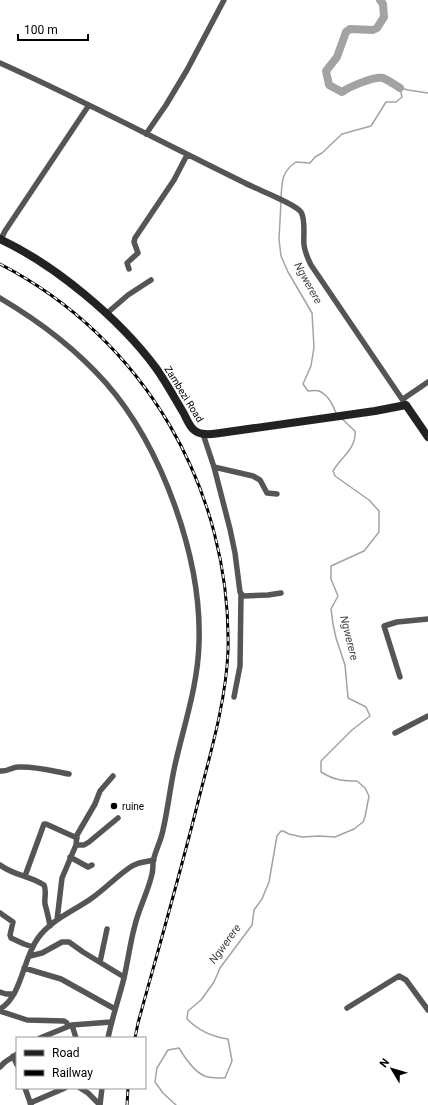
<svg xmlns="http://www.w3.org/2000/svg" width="428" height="1105" font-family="Roboto,sans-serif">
  <rect width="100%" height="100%" fill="#fff"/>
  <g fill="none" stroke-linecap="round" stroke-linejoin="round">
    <!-- stream -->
    <path stroke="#a3a3a3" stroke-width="1.5" d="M401 88 408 90 428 93
      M281 199C282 182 281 172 296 162L310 163 315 157 322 153 342 134 371 126 386 102H396L402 97 400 88
      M281 202 279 239 281 256 288 272 312 313 314 347 311 366 303 384 308 391C311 391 316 390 319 391 327 394 333 405 336 413
      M176 1105 163 1093 155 1082 157 1068 168 1050 179 1048C185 1058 197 1075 208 1077 214 1078 219 1078 225 1078L232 1061 228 1039C213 1037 198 1030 187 1019L188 1011 201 1000 214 982 220 968 252 925 254 910 262 899 269 882 277 836 281 831H283L289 834 302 837 319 836 335 837 354 829 363 822 365 817 369 796 365 788 357 781C342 781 334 780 321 772V761L352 730 370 716 366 707 348 698 345 665 336 638 333 624 331 609 338 596 331 579V566L364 551 379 532V511L369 500 335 476 333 471C341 457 357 448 355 431L341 418"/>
    <!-- river -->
    <path stroke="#a3a3a3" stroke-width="8" d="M380 0 383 4 384 17 377 28 373 30 350 29 346 32 337 57 326 71 329 85 342 92C349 87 374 76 383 78 388 80 395 85 400 88"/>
    <!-- street -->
    <path stroke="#555" stroke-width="5.5" d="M0 63C83 100 163 143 245 183 256 189 296 204 301 212 306 220 303 237 304 245 305 253 308 259 311 265L406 405
      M146 134 166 105 187 70 224 0
      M1 239 5 231 89 105
      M129 269 127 263 138 253 134 242 135 238 174 180 187 155
      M0 298C39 321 76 349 106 383 162 447 202 558 199 643 198 685 184 725 175 765 170 787 168 809 163 830 161 841 155 851 153 862 153 866 153 870 152 874 148 892 139 908 135 925 130 943 128 961 124 978 119 998 112 1018 108 1038
      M106 314 128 295 151 280
      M403 399 428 382
      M203 434 214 467 230 529 235 553 240 592 243 596 268 595 281 593
      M214 467 253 476 260 480 267 493 277 494
      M400 677 384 626 397 622 428 619
      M234 697 240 666 241 595
      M395 733 428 716
      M0 771C7 772 12 767 18 767 36 766 52 771 69 774
      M76 845H84L89 842 118 818
      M70 857 88 867 92 865
      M0 865C13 875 30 876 44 885 47 891 44 898 45 904 47 912 49 919 50 926
      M25 876 44 824H46L77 838
      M0 913 13 922 10 935 11 938 24 944 33 947
      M57 920 62 878 76 845 77 835 95 804 100 791 113 776
      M30 956 42 953 62 942H69L83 952 124 977
      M100 962 107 929
      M24 968 61 979 115 1009
      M0 992 6 994H14
      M347 1008 399 976 406 980 428 1010
      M0 1009C22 996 23 958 38 938 52 919 74 911 92 898 106 888 118 875 132 866L139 863 154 860
      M0 1011 27 1020 64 1021 67 1023 68 1026
      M72 1025 76 1038
      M40 1038 72 1025 111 1022
      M13 1056 17 1065
      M0 1067 5 1062 17 1054
      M25 1088 31 1105
      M80 1088 88 1093 100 1105
      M30 1103 65 1088
      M100 1105 102 1088"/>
    <!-- secondary -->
    <path stroke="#222" stroke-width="8" d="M0 239C55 265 119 318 156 368 166 382 174 397 183 412 186 417 189 426 194 430 201 436 212 434 220 433L375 411 406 405 428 437"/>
    <defs>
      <path id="rail" d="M0 264C144 338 232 490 228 651 226 699 212 748 200 794 181 871 159 947 138 1023L135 1038
        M127 1105 128 1088"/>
    </defs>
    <!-- rail casing -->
    <use href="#rail" stroke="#000" stroke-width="3"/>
    <!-- rail -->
    <use href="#rail" stroke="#fff" stroke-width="1.5" stroke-dasharray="4.5" stroke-linecap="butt"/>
  </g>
  <!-- markers -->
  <circle fill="#000" stroke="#fff" stroke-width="1.5" cx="114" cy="806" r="4"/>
  <g text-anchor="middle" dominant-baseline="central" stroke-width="4" stroke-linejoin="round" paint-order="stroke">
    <!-- street labels -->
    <g font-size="10" fill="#000" stroke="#fff">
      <text transform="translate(184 394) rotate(58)">Zambezi Road</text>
    </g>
    <!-- poi labels -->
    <g font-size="10" fill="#000" stroke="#fff" text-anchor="start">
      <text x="122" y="806">ruine</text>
    </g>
    <!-- water labels -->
    <g font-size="11" font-style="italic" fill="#444" stroke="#fff">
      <text transform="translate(308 283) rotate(61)">Ngwerere</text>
      <text transform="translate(349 638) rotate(76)">Ngwerere</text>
      <text transform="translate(225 944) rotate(-54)">Ngwerere</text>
    </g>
  </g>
  <!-- legend -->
  <rect x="16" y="1037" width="130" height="52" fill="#ffffff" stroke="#999999"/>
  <rect x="24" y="1050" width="20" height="6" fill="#222222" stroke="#999999"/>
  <text x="52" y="1057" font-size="12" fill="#000000">Road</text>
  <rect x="24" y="1070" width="20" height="6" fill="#000000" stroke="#999999"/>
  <text x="52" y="1077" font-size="12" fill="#000000">Railway</text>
  <!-- north arrow -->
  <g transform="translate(392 1069) rotate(308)" stroke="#ffffff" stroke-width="3" paint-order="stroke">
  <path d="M0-3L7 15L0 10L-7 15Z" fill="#000000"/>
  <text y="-6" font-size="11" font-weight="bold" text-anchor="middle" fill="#000000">N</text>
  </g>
  <!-- scale -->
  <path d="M18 34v6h70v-6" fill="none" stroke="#000000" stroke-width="2"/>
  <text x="24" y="34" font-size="12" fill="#000000" stroke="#ffffff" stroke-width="3" paint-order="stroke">100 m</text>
</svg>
